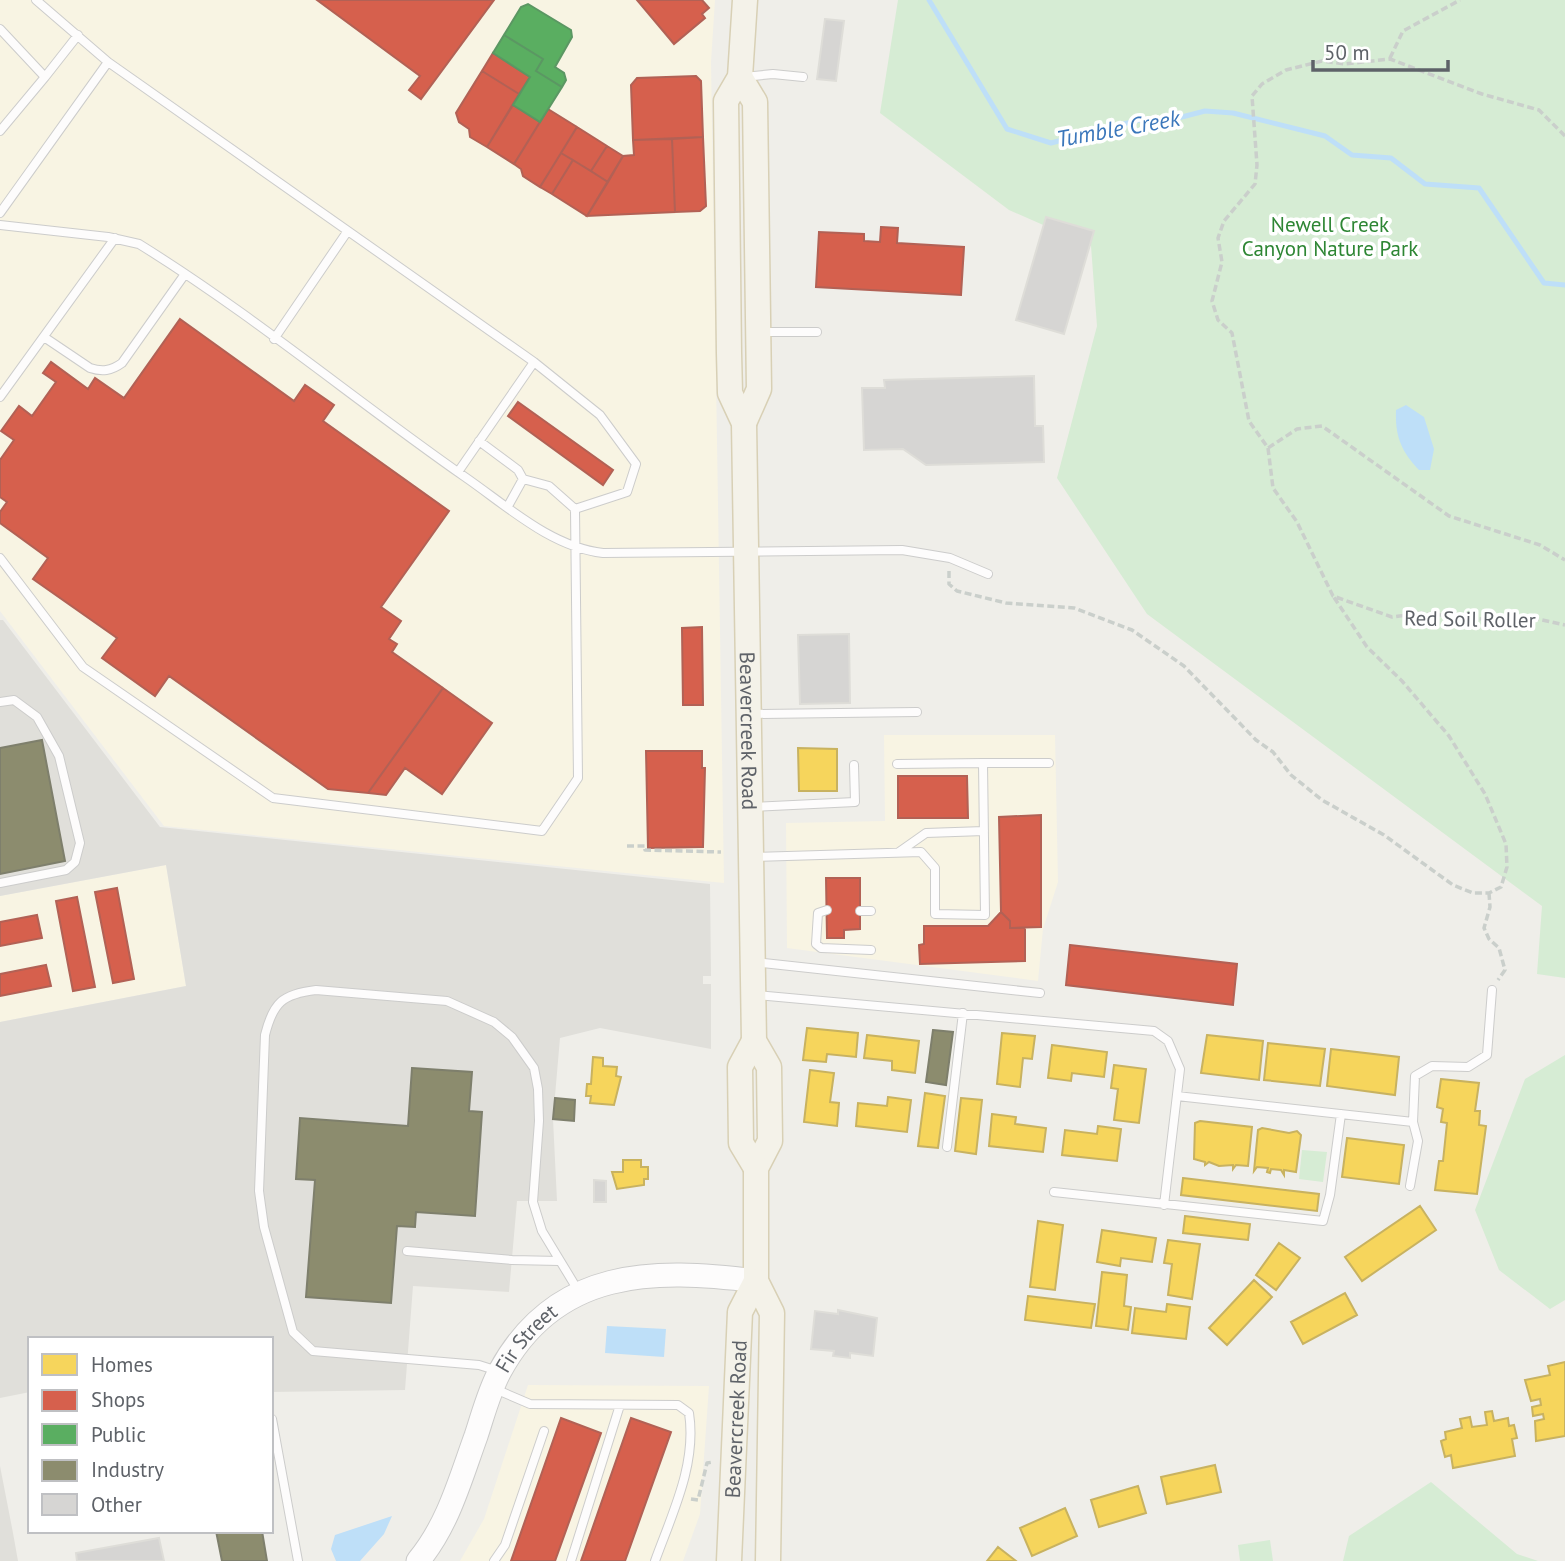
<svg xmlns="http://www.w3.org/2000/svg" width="1565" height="1561" font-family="'PT Sans',sans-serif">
  <rect width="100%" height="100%" fill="#efeee9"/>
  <!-- commercial -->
  <path fill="#f8f4e3" d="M0 0H715L711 62 724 883 164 826 0 611Z
    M884 735H1055L1058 882 1043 929 1038 981 787 948 786 823 885 821Z
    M166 865 186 986 0 1022V896Z
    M528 1385 709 1386 700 1514 683 1561H460L484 1519Z"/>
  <!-- industrial -->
  <path fill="#e0dfda" d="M0 620H3L160 827 710 884 711 976H703V984H711V1049L600 1028 560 1038 553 1119 557 1201H517L509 1292 413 1286 405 1390 271 1392V1339H30V1392L0 1398V1022L186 986 166 865 0 896Z
    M0 1466 13 1533 18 1561H0Z"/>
  <!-- green -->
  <path fill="#d6ecd4" d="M898 0H1565V978L1537 974 1542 906 1147 614 1057 478 1097 326 1091 246 1009 210 880 113Z
    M1565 1055V1300L1550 1309 1499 1270 1475 1210 1525 1079Z
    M1302 1150 1327 1152 1323 1182 1299 1179Z
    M1431 1482 1517 1554 1538 1561H1343L1349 1536Z
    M1270 1540 1273 1561H1240L1238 1545Z"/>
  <!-- water -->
  <path fill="#bedff8" d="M1406 405 1424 417 1434 449 1430 470H1419C1401 451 1395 436 1396 410Z
    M607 1326 666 1329 664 1357 605 1353Z
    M392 1516 384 1534 360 1561H336L331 1549 335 1535Z"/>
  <!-- homes -->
  <path fill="#f6d55c" stroke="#c8b260" stroke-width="2" d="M798 748 837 749V791H799Z
    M807 1028 858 1033 856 1057 827 1054 826 1062 803 1060Z
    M1002 1033 1035 1036 1032 1059 1023 1058 1020 1087 997 1084Z
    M867 1035 919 1041 915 1073 892 1070V1061L864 1058Z
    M1207 1035 1263 1041 1259 1080 1201 1073Z
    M1268 1043 1325 1049 1320 1086 1264 1080Z
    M1052 1045 1107 1052 1104 1077 1072 1073 1071 1081 1048 1078Z
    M1331 1049 1399 1057 1395 1095 1327 1086Z
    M593 1057 603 1058V1066L617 1067 616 1076 621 1077 614 1105 590 1103 591 1096H586L587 1084H591Z
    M1114 1065 1146 1069 1139 1123 1114 1120 1118 1089 1111 1088Z
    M810 1070 834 1073 830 1102 839 1103 837 1126 804 1122Z
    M1441 1079 1479 1083 1475 1111H1480L1479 1125 1486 1126 1477 1194 1435 1190 1439 1161H1443L1447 1123 1441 1122 1443 1109 1437 1107Z
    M925 1093 945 1096 938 1148 918 1146Z
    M888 1097 911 1100 907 1132 856 1126 858 1103 887 1106Z
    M961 1098 982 1100 976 1154 955 1151Z
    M992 1114 1016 1117 1015 1124 1046 1128 1043 1152 989 1146Z
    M1200 1121 1252 1127 1248 1166 1236 1165 1233 1169V1165L1219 1166 1209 1162 1205 1165V1162L1194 1159 1195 1123Z
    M1098 1126 1121 1129 1117 1161 1062 1155 1065 1130 1097 1134Z
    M1262 1128 1289 1133 1297 1131 1301 1135 1296 1172 1284 1170V1175L1281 1170 1271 1169 1270 1173 1267 1172 1268 1168 1257 1167 1254 1171 1258 1130Z
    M1347 1138 1404 1145 1399 1184 1342 1177Z
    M623 1160H641V1167H648V1179H644V1185L617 1189 612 1172H623Z
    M1183 1178 1319 1194 1317 1211 1181 1195Z
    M1420 1206 1436 1230 1362 1281 1345 1257Z
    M1185 1216 1250 1224 1248 1240 1183 1233Z
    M1038 1221 1063 1225 1055 1290 1030 1287Z
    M1102 1230 1156 1238 1152 1262 1121 1258 1120 1266 1097 1262Z
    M1168 1240 1200 1244 1192 1299 1168 1295 1172 1264 1164 1263Z
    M1279 1243 1300 1258 1276 1290 1256 1275Z
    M1102 1272 1127 1275 1124 1306 1131 1307 1128 1330 1096 1326Z
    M1254 1280 1272 1297 1227 1345 1209 1328Z
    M1345 1293 1357 1315 1303 1344 1291 1322Z
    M1028 1296 1095 1304 1091 1328 1025 1320Z
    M1167 1304 1190 1307 1186 1339 1132 1333 1135 1308 1166 1312Z
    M1565 1362V1436L1536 1441 1535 1421 1544 1419 1543 1414 1533 1416 1532 1407 1541 1405 1540 1399 1531 1401 1525 1380 1550 1375 1548 1366Z
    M1492 1411 1494 1421 1508 1418 1509 1426 1514 1425 1517 1438 1512 1439 1515 1456 1453 1468 1451 1455 1445 1457 1441 1441 1446 1439 1445 1432 1462 1428 1460 1419 1470 1417 1472 1427 1487 1425 1485 1412Z
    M1215 1465 1221 1492 1167 1504 1161 1477Z
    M1138 1486 1146 1513 1099 1527 1091 1500Z
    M1065 1508 1077 1536 1032 1556 1020 1528Z
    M998 1547 1016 1561H987Z"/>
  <!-- shops -->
  <path fill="#d6604d" stroke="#b26155" stroke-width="2" d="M317 0H494L421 99 409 90 420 76Z
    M637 0H702L709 8 702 14 705 18 674 44Z
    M493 53 530 77 519 94 482 71Z
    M482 71 519 94 487 147 470 137 469 129 459 122 456 113Z
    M696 76 701 81 703 137 633 140 631 85 637 78Z
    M513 105 540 122 514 164 487 147Z
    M548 109 577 127 540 187 523 176 521 169 514 164Z
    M577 127 607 146 591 171 561 153Z
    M703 137 706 206 700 211 675 212 672 139Z
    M672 139 675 212 587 216 623 156 634 155 633 140Z
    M607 146 623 156 608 182 591 171Z
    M561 153 573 160 552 194 540 187Z
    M573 160 608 182 587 216 552 194Z
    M881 227 898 228 897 243 964 247 961 295 816 287 819 232 864 234V241L880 242Z
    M180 319 294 401 305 385 334 405 323 421 449 511 381 607 401 621 389 639 397 644 392 652 443 688 368 793 328 789 169 676 155 696 102 658 117 638 33 579 48 558 0 523V512L7 502 0 497V460L14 440 1 431 19 406 32 416 56 382 43 373 51 362 88 389 95 378 124 398Z
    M518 402 613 470 603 485 508 416Z
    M702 627 703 705H683L682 628Z
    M443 688 492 723 442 794 405 768 386 795 368 793Z
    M646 751H702V768H705L703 847 648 848Z
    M898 776H967L968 818H898Z
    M1041 815V927L1010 928V921L1001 912 999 817Z
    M826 878H860V929L844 930V938H827Z
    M117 888 134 979 113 983 95 892Z
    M77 897 95 987 73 991 56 901Z
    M1001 912 1010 921V928H1025V961L920 964 919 945 924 944V926H988Z
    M37 915 42 938 0 946V922Z
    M1070 945 1237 964 1233 1005 1066 985Z
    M46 965 51 986 0 996V974Z
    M561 1418 601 1433 555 1561H511Z
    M631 1418 671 1432 625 1561H581Z"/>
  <!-- public -->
  <path fill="#5aae61" stroke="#5b9763" stroke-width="2" d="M528 4 571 30 572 37 555 67 564 73 566 80 562 87 536 71 543 59 504 35 521 7Z
    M504 35 543 59 536 71 562 87 540 122 513 105 530 77 493 53Z"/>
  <!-- industry -->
  <path fill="#8c8c6e" stroke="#7e7f6c" stroke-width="2" d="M42 740 65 861 0 874V748Z
    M933 1030 953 1032 946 1085 926 1082Z
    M412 1068 472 1072 469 1111 482 1112 475 1216 416 1212 415 1227 397 1226 391 1303 306 1297 315 1180 296 1179 300 1118 408 1126Z
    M555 1098 575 1100 574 1121 553 1119Z
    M216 1531H262L267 1561H222Z"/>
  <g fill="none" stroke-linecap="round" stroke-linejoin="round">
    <!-- stream -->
    <path stroke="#bedff8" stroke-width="5" d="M929 0 1007 129 1051 143 1139 120 1174 119 1205 111 1233 113 1325 136 1352 155 1391 158 1425 184 1479 188 1544 283 1565 285"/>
  </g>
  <!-- building -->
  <path fill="#d6d5d3" stroke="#deddd8" stroke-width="2" d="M825 19 844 21 836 81 817 79Z
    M1046 217 1094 231 1064 334 1016 320Z
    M1034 376 1035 426H1043L1044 462 926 465 903 449 864 450 862 388H885L884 380Z
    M849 634 850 703 800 704 798 635Z
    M594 1180 606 1181V1202H594Z
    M838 1310 877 1318 873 1356 850 1353V1358L833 1356 834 1351 811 1349 815 1311 838 1314Z
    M159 1538 164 1561H77L76 1553Z"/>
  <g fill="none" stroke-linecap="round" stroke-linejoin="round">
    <defs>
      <path id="lane" d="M36 0 108 62
        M0 29 45 77 0 131
        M45 77 78 35
        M743 77 773 74 803 77
        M0 213 108 62 534 362 458 472
        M0 225 108 237 139 244C252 314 356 401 465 477 507 506 551 547 603 553L902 550 950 558 988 574
        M761 332H817
        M44 337 90 368C102 372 111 371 122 363L185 274
        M274 339 347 232
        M0 397 115 238
        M479 441 518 470 523 479 508 506
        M523 479 549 486 575 509
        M0 558 83 667 273 798 542 831 578 778 575 509 627 492 636 464 600 415 534 362
        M0 702 14 700 37 717 59 756 80 843 75 862 66 870 0 883
        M752 714 917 712
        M983 763H1049
        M752 807 855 802 854 765
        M899 852 926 833 984 831
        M754 857 921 852 935 868V914L985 915 983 763 897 764
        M827 910 818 913 816 944 821 948 871 950
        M860 911H871
        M754 962 1040 993
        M757 995 1154 1031 1168 1041 1180 1069 1164 1205
        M1177 1096 1413 1122
        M947 1147 963 1013
        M1410 1186 1418 1141 1413 1122 1415 1076 1432 1066 1468 1067 1487 1055 1492 990
        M1054 1192 1323 1221 1330 1195 1341 1114
        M407 1251 512 1260 559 1261
        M498 1371 479 1365 313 1351 293 1332 264 1227 259 1191 265 1035C273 1003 282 994 316 990L447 1001 494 1022 512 1037 534 1068 538 1089 539 1121 533 1202 542 1231 579 1292
        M495 1389 530 1404 678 1405 689 1413C697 1464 672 1514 655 1561
        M272 1419 298 1561
        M494 1561 505 1545 544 1431
        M571 1561 620 1405"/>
      <g id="secondary">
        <path id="s1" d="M418 1561C448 1525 460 1480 476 1436 483 1415 489 1391 500 1371 556 1268 653 1268 756 1281"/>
      </g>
      <g id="primary">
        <path id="s2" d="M745 0 740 77 726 101 729 353 730 393 744 423 754 1041 769 1067 770 1141 756 1168V1281L772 1313 768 1561"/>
        <path d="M740 77 755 102 759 389 744 423"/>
        <path d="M754 1041 740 1067 741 1143 756 1168"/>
        <path id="s3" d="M729 1561 740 1312 756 1281"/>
      </g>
    </defs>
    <!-- lane casing -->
    <use href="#lane" stroke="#cccccb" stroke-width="10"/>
    <!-- secondary casing -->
    <use href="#secondary" stroke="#cbcbca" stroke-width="25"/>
    <!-- primary casing -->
    <use href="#primary" stroke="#d8d0b5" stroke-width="27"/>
    <!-- path -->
    <path stroke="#cacfcb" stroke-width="3.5" stroke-dasharray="7 3.5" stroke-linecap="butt" d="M1390 58 1403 31 1460 0
      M1565 136 1539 110 1482 94 1390 59 1345 64 1322 61 1286 70 1262 84 1252 96 1257 165 1255 184 1224 221 1218 238 1222 262 1212 301 1218 320 1232 333 1249 421 1268 448 1297 429 1322 426 1449 516 1540 545 1565 560
      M1268 448 1273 488 1297 522 1333 596 1392 617 1421 613 1502 621 1538 619 1565 625
      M949 571V584L957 591 1006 603 1074 608 1132 630 1184 666 1256 740 1273 752 1291 775 1322 800 1384 835 1453 885 1473 893H1489L1501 887 1507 867 1506 844 1485 794 1449 736 1402 681 1367 647 1333 596
      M627 846H645V850L721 852
      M1489 893 1490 907 1484 928 1489 939 1499 948 1505 970 1498 980
      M691 1499 698 1500 707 1463 713 1462"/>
    <!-- lane -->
    <use href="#lane" stroke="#fdfcfc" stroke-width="8"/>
    <!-- secondary -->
    <use href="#secondary" stroke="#fdfcfc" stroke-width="23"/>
    <!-- primary -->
    <use href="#primary" stroke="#f4f2e9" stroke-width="24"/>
  </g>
  <g text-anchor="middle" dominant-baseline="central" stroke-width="7" stroke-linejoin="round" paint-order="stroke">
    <!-- park labels -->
    <g font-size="21" fill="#2e8634" stroke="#fff">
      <text x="1330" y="224">Newell Creek<tspan x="1330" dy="24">Canyon Nature Park</tspan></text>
    </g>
    <!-- street labels -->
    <g font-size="21" fill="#5e6268" stroke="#fff">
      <text transform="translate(1470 619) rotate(1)">Red Soil Roller</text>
      <text stroke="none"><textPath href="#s2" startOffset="738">Beavercreek Road</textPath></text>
      <text stroke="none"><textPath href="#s1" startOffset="250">Fir Street</textPath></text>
      <text stroke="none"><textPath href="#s3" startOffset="142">Beavercreek Road</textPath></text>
    </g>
    <!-- water labels -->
    <g font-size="23" font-style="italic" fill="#3b77bb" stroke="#fff">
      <text transform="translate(1118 128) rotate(-10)">Tumble Creek</text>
    </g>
  </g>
  <!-- legend -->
  <rect x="28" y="1337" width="245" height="196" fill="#ffffff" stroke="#bfc0c3" stroke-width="2"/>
  <rect x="42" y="1354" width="35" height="21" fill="#f6d55c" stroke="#bfc0c3" stroke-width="2"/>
  <text x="91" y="1372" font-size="21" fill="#5e6268">Homes</text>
  <rect x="42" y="1390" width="35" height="21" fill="#d6604d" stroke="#bfc0c3" stroke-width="2"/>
  <text x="91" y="1407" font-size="21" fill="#5e6268">Shops</text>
  <rect x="42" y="1424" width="35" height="21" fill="#5aae61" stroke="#bfc0c3" stroke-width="2"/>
  <text x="91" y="1442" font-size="21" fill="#5e6268">Public</text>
  <rect x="42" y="1460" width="35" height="21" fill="#8c8c6e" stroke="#bfc0c3" stroke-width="2"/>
  <text x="91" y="1477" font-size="21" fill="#5e6268">Industry</text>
  <rect x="42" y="1494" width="35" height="21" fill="#d6d5d3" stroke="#bfc0c3" stroke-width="2"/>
  <text x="91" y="1512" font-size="21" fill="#5e6268">Other</text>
  <!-- scale -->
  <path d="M1313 60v10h135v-10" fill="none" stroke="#5e6268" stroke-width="3.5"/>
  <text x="1324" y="60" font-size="21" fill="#5e6268" stroke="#ffffff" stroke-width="5" paint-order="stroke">50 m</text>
</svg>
